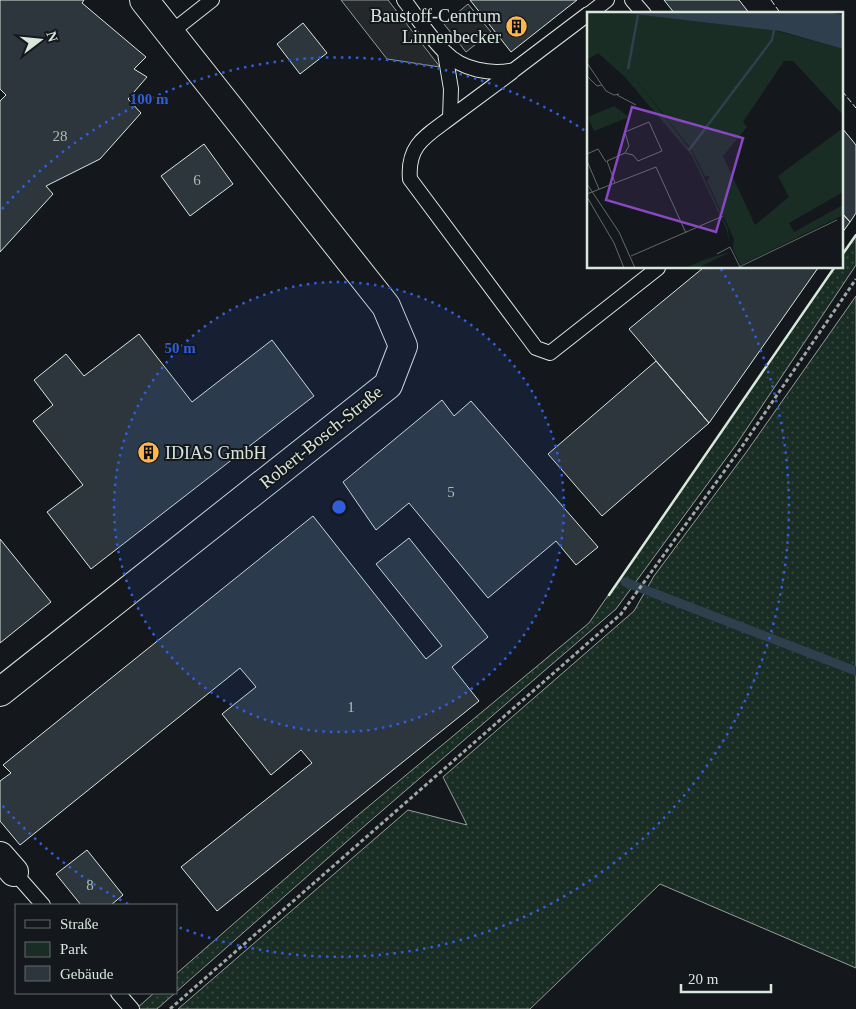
<svg xmlns="http://www.w3.org/2000/svg" width="856" height="1009" font-family="Georgia,serif">
  <defs>
    <pattern id="green-dots" width="8" height="8" patternUnits="userSpaceOnUse" patternTransform="scale(1.25)"><rect width="8" height="8" fill="#1a2d24"/><path d="M2 2h.1M6 6h.1" fill="none" stroke="#3b4b43" stroke-width="1.8" stroke-linecap="round"/></pattern>
  </defs>
  <rect width="100%" height="100%" fill="#14181c"/>
  <!-- green -->
  <path fill="url(#green-dots)" stroke="#939e99" d="M856 235V265L736 445 616 609 361 829 176 992V974L358 815 589 623 834 268H842V255Z
    M856 296V968L660 884 530 1009H178L408 810 467 825 443 777 634 611 654 576 745 454Z
    M154 993H175L157 1009H136Z"/>
  <!-- parking -->
  <path fill="#24282b" stroke="#939e99" d="M341 0H388L440 67 387 59Z
    M468 4 491 32 466 52 444 24Z"/>
  <g fill="none" stroke-linecap="round" stroke-linejoin="round">
    <!-- stream -->
    <path stroke="#2f3f4d" stroke-width="9" d="M625 582 856 671"/>
  </g>
  <!-- building -->
  <path fill="#2c363c" stroke="#d8e6dc" d="M0 0H84L82 3 146 57 134 69 147 77 128 99 141 113 100 159 46 186 53 194 0 252V101L6 95 0 89Z
    M470 0H577L511 52Z
    M664 0H739L750 14H675Z
    M303 23 327 53 300 74 277 44Z
    M842 128 856 145V213L850 222 842 213Z
    M204 144 233 184 190 216 161 176Z
    M842 213 850 222 842 233Z
    M703 268H818L709 423 629 329Z
    M139 334 192 402 272 340 314 396 91 569 47 512 83 485 33 421 53 405 34 380 66 354 84 376Z
    M656 361 709 423 602 516 548 454Z
    M442 400 454 416 471 401 598 547 576 565 556 541 488 598 409 503 376 530 343 482Z
    M313 516 426 659 442 646 376 564 409 538 488 637 452 667 479 701 217 911 181 867 312 763 301 750 271 775 222 714 256 687 240 668 20 845 0 821V781L11 773 3 765Z
    M0 539 51 602 0 643Z
    M87 850 123 895 111 905H81L56 874Z"/>
  <g fill="none" stroke-linecap="round" stroke-linejoin="round">
    <defs>
      <path id="lane" d="M404 0C417 17 430 38 445 52 462 70 491 75 514 70L588 14
        M632 0 644 14
        M589 14 607 0
        M170 33 212 0
        M445 53 451 89 450 118C426 136 407 145 410 179L536 348 550 353 658 268
        M450 118 512 72
        M14 872 43 905
        M118 993 132 1009"/>
      <path id="street" d="M0 692 388 385 403 346 386 306 144 0
        M0 856 14 872"/>
    </defs>
    <!-- lane casing -->
    <use href="#lane" stroke="#d8e6dc" stroke-width="16"/>
    <!-- street casing -->
    <use href="#street" stroke="#d8e6dc" stroke-width="30"/>
    <!-- path -->
    <path stroke="#9da8a2" stroke-width="3" stroke-dasharray="4 2.5" stroke-linecap="butt" d="M170 1009 621 614 741 448 856 279"/>
    <!-- lane -->
    <use href="#lane" stroke="#14181c" stroke-width="14"/>
    <!-- street -->
    <use href="#street" stroke="#14181c" stroke-width="28"/>
    <!-- fence -->
    <path stroke="#d8e6dc" stroke-width="1" stroke-dasharray="6 2.5" stroke-linecap="butt" d="M771 0 781 14
      M842 91 856 108"/>
    <!-- wall -->
    <path stroke="#d8e6dc" stroke-width="2.5" d="M842 255 856 235
      M609 595 834 268"/>
  </g>
  <!-- distance rings -->
  <circle cx="339" cy="507" r="225" fill="#305dd8" fill-opacity=".12"/>
  <g fill="none" stroke="#305dd8" stroke-width="2.5" stroke-dasharray="2.5 5">
    <circle cx="339" cy="507" r="225"/>
    <path d="M128 904A450 450 0 0 1 2 805M2 209A450 450 0 0 1 587 132M721 269A450 450 0 0 1 178 927"/>
  </g>
  <!-- icons -->
  <defs>
    <symbol id="building-disc" viewBox="-11 -11 22 22"><circle r="9.5" fill="#ffb74d" stroke="#14181c"/><path d="M-4-6H4V6H1V3H-1V6H-4ZM-2.5-4.3h1.7v1.8h-1.7ZM.8-4.3h1.7v1.8H.8ZM-2.5-1h1.7V.8h-1.7ZM.8-1h1.7V.8H.8Z" fill="#111"/></symbol>
  </defs>
  <g fill-rule="evenodd">
    <use href="#building-disc" x="504" y="14" width="25" height="25"/>
    <use href="#building-disc" x="136" y="440" width="25" height="25"/>
  </g>
  <g text-anchor="middle" dominant-baseline="central" stroke-width="4" stroke-linejoin="round" paint-order="stroke">
    <!-- number labels -->
    <g font-size="15" fill="#adbab4">
      <text x="60" y="136">28</text>
      <text x="197" y="180">6</text>
      <text x="451" y="492">5</text>
      <text x="351" y="707">1</text>
      <text x="90" y="885">8</text>
    </g>
    <!-- poi labels -->
    <g font-size="18" fill="#d8e6dc" stroke="#14181c" text-anchor="end">
      <text x="501" y="16">Baustoff-Centrum<tspan x="501" dy="21">Linnenbecker</tspan></text>
      <text x="165" y="453" text-anchor="start">IDIAS GmbH</text>
    </g>
    <!-- street labels -->
    <g font-size="18" fill="#d8e6dc" stroke="#14181c">
      <text transform="translate(321 437) rotate(-39)">Robert-Bosch-Straße</text>
    </g>
  </g>
  <!-- overview -->
  <g transform="translate(587 12)">
    <rect width="256" height="256" fill="#14181c"/>
    <path d="M0 0H29L187 18 256 37V103L206 49H197L156 110 160 115 136 144 168 213 202 185 191 164 256 116V180L202 211 207 220 256 193V203L154 253 146 237 147 227 120 169 123 164H118L105 138 42 59 105 140 141 217 142 232 140 219 105 144 37 64 11 41 0 48ZM27 94 42 105 7 119 1 105ZM143 240 111 256H98L119 247Z" fill="#1a2d24"/>
    <path d="M29 0H241L256 3V37L193 19Z" fill="#2f3f4d"/>
    <path fill="none" stroke="#2f3f4d" stroke-width="2.5" d="M41 57 51 3M102 138 185 28 187 18"/>
    <path fill="none" stroke="#626a69" stroke-width="1" d="M0 51 19 79 27 83 32 82M0 64 10 74 15 73M30 83 49 93M0 142 11 137 19 150M0 149 12 177M28 171 20 149 38 141 46 143 51 149 75 139 62 110 38 120 42 134 38 141M0 172 32 220 48 256M0 182 69 155 99 221M0 185 27 231 37 256M130 242 143 235 153 255M44 244 136 204M150 256 250 208"/>
    <path fill="#8948c3" fill-opacity="0.15" stroke="#8948c3" stroke-width="2.5" d="M45 95 156 126 129 220 19 188Z"/>
    <rect width="256" height="256" fill="none" stroke="#d8e6dc" stroke-width="2.5"/>
  </g>
  <circle cx="339" cy="507" r="8" fill="#305dd8" stroke="#14181c" stroke-width="2.5"/>
  <g font-size="15" text-anchor="middle" font-weight="bold" fill="#305dd8" stroke="#14181c" stroke-width="4" stroke-linejoin="round" paint-order="stroke">
    <text x="149" y="104">100 m</text>
    <text x="180" y="353">50 m</text>
  </g>
  <!-- legend -->
  <rect x="15" y="904" width="162" height="90" fill="#14181c" stroke="#626a69"/>
  <rect x="25" y="920" width="25" height="8" fill="#14181c" stroke="#626a69"/>
  <text x="60" y="929" font-size="15" fill="#d8e6dc">Straße</text>
  <rect x="25" y="942" width="25" height="15" fill="#1a2d24" stroke="#626a69"/>
  <text x="60" y="954" font-size="15" fill="#d8e6dc">Park</text>
  <rect x="25" y="966" width="25" height="15" fill="#2c363c" stroke="#626a69"/>
  <text x="60" y="979" font-size="15" fill="#d8e6dc">Gebäude</text>
  <!-- north arrow -->
  <g transform="translate(40 40) rotate(74)" stroke="#14181c" stroke-width="4" paint-order="stroke">
  <path d="M0-4L9 19L0 12L-9 19Z" fill="#d8e6dc"/>
  <text y="-8" font-size="14" font-weight="bold" text-anchor="middle" fill="#d8e6dc">N</text>
  </g>
  <!-- scale -->
  <path d="M681 984v8h90v-8" fill="none" stroke="#d8e6dc" stroke-width="2.5"/>
  <text x="688" y="984" font-size="15" fill="#d8e6dc" stroke="#14181c" stroke-width="4" paint-order="stroke">20 m</text>
</svg>
